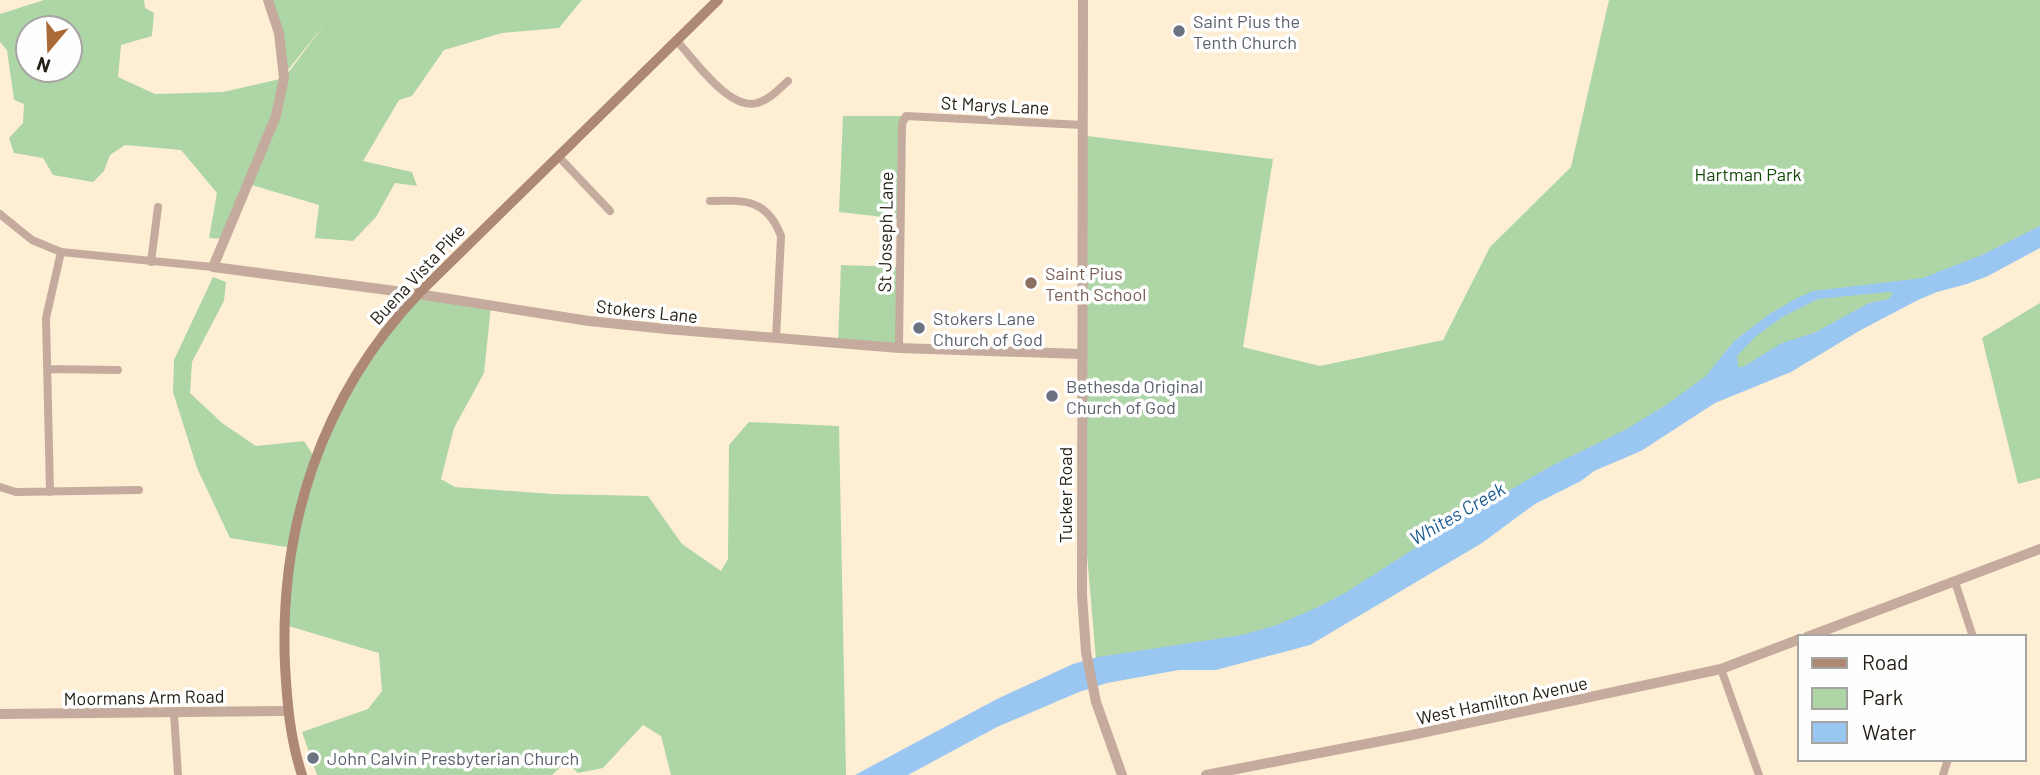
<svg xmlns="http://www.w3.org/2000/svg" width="2040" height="775" font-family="Barlow,sans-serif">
  <rect width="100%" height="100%" fill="#feefd4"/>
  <!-- green -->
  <path fill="#aed5a6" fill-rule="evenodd" d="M44 0H144L145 8 154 13 152 36 121 45 118 77 155 94 223 92 284 78 325 24 283 76 268 0H582L559 28 502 33 444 50 412 96 399 100 363 161 412 172 417 186 395 183 376 217 353 241 315 238 319 205 248 184 224 239 209 238 217 193 181 150 125 145 110 155 104 171 93 182 53 175 43 158 14 153 9 138 23 123 24 104 14 100 7 50 0 42V14ZM28 28H70V70H28Z
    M1609 0H2040V226L1427 559 1257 637 1096 660 1086 543 1087 136 1273 159 1243 347 1320 366 1443 340 1490 247 1571 167Z
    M843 116H906L901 219 839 212Z
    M841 265 900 267 899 348 838 343Z
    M213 277 226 282 224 301 192 362 190 393 222 423 256 446 304 441 315 458 338 407 418 294 491 306 484 373 454 428 441 479 455 487 553 494 648 496 682 544 721 571 728 559 729 445 749 422 839 426 846 775H671L661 736 643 725 603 768 578 773 566 762 552 775H317L302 732 368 709 382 691 379 653 285 625 292 548 230 538 197 468 173 392 174 360Z
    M2040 303V478L2018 484 1982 338Z"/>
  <!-- water -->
  <path fill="#99c7f2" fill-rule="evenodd" d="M2040 226V248L1988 276 1967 284 1937 292 1918 300 1859 331 1791 372 1715 403 1641 451 1594 471 1581 481 1535 504 1482 543 1310 645 1216 670H1179L1107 683 1079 692 997 727 908 775H855L997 699 1073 664 1098 657 1242 635 1274 626 1316 608 1345 593 1467 515 1553 465 1625 430 1666 405 1706 376 1734 341 1771 313 1795 299 1813 291 1923 278 1984 254ZM1888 292 1893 293 1889 299 1869 303 1814 333 1782 343 1743 367H1738L1737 356 1755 337 1782 317 1818 299Z"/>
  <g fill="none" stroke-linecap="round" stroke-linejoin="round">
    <!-- minor -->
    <path stroke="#c4ab9d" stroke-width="8" d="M676 40C693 58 729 111 757 103 769 100 779 89 788 81
      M558 156 610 211
      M710 201C745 200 767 199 781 236L776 338
      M0 214 32 240 61 252 213 267
      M151 262 158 207
      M899 348 902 124 906 116 1082 125
      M47 369 118 370
      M0 487 16 492 139 490
      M50 492 46 318 61 252
      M1955 582 1973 637
      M1721 669 1759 775
      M174 714 178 775
      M1943 775 1948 759"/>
    <!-- tertiary -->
    <path stroke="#c4ab9d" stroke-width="10" d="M268 0 279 33 284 78 276 116 213 267 418 294 589 321 666 329 899 348 1081 354
      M1083 0 1082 595 1086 652 1096 702 1122 775
      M1807 637 2040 549
      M0 714 288 711
      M1206 775 1412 735 1721 669 1800 639"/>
    <!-- secondary -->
    <path stroke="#ad8874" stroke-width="10" d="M302 775C290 739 287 702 285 665 279 526 322 396 418 294L718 0"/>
  </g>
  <!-- markers -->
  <g fill="#6b7280" stroke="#fefefe" stroke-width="2.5">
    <circle cx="1179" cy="31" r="7"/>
    <circle cx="919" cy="328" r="7"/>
    <circle cx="1052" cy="396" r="7"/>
    <circle cx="313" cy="758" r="7"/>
  </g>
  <circle fill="#8d6e63" stroke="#fefefe" stroke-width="2.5" cx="1031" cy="283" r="7"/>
  <g text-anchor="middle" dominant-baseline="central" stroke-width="7" stroke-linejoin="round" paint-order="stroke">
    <!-- worship labels -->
    <g font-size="18" fill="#5b616d" stroke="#fefefe" text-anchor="start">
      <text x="1193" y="21">Saint Pius the<tspan x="1193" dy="21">Tenth Church</tspan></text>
      <text x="933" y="318">Stokers Lane<tspan x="933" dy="21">Church of God</tspan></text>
      <text x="1066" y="386">Bethesda Original<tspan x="1066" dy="21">Church of God</tspan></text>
      <text x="327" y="758">John Calvin Presbyterian Church</text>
    </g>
    <!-- street labels -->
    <g font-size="18" fill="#252016" stroke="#fefefe">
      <text transform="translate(995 105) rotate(3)">St Marys Lane</text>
      <text transform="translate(885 232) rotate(-89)">St Joseph Lane</text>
      <text transform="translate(417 274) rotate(-47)">Buena Vista Pike</text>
      <text transform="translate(647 311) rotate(6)">Stokers Lane</text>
      <text transform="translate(1065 495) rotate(-90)">Tucker Road</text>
      <text transform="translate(144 697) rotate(-1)">Moormans Arm Road</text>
      <text transform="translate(1502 700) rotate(-12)">West Hamilton Avenue</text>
    </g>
    <!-- park labels -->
    <g font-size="18" fill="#174b0b" stroke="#fefefe">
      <text x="1748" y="174">Hartman Park</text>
    </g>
    <!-- education labels -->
    <g font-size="18" fill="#785e54" stroke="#fefefe" text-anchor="start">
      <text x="1045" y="273">Saint Pius<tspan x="1045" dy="21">Tenth School</tspan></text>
    </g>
    <!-- water labels -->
    <g font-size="19" font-style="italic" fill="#195b91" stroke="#fefefe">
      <text transform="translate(1457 513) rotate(-30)">Whites Creek</text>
    </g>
  </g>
  <!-- legend -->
  <rect x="1798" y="635" width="228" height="126" fill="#fefefe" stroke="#a7a5a1" stroke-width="2"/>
  <rect x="1812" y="658" width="35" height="10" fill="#ad8874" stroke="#a7a5a1" stroke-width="2"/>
  <text x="1862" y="670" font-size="21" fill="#252016">Road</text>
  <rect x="1812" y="688" width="35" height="21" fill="#aed5a6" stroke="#a7a5a1" stroke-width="2"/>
  <text x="1862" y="705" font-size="21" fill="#252016">Park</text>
  <rect x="1812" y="722" width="35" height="21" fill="#99c7f2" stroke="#a7a5a1" stroke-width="2"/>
  <text x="1862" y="740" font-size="21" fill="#252016">Water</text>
  <!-- north arrow -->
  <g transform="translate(49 49) rotate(199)"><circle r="33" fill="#fefefe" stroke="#a7a5a1" stroke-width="2"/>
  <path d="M0-5L12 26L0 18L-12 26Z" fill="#ab6935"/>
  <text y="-10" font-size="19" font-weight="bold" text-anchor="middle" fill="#252016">N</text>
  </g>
</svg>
